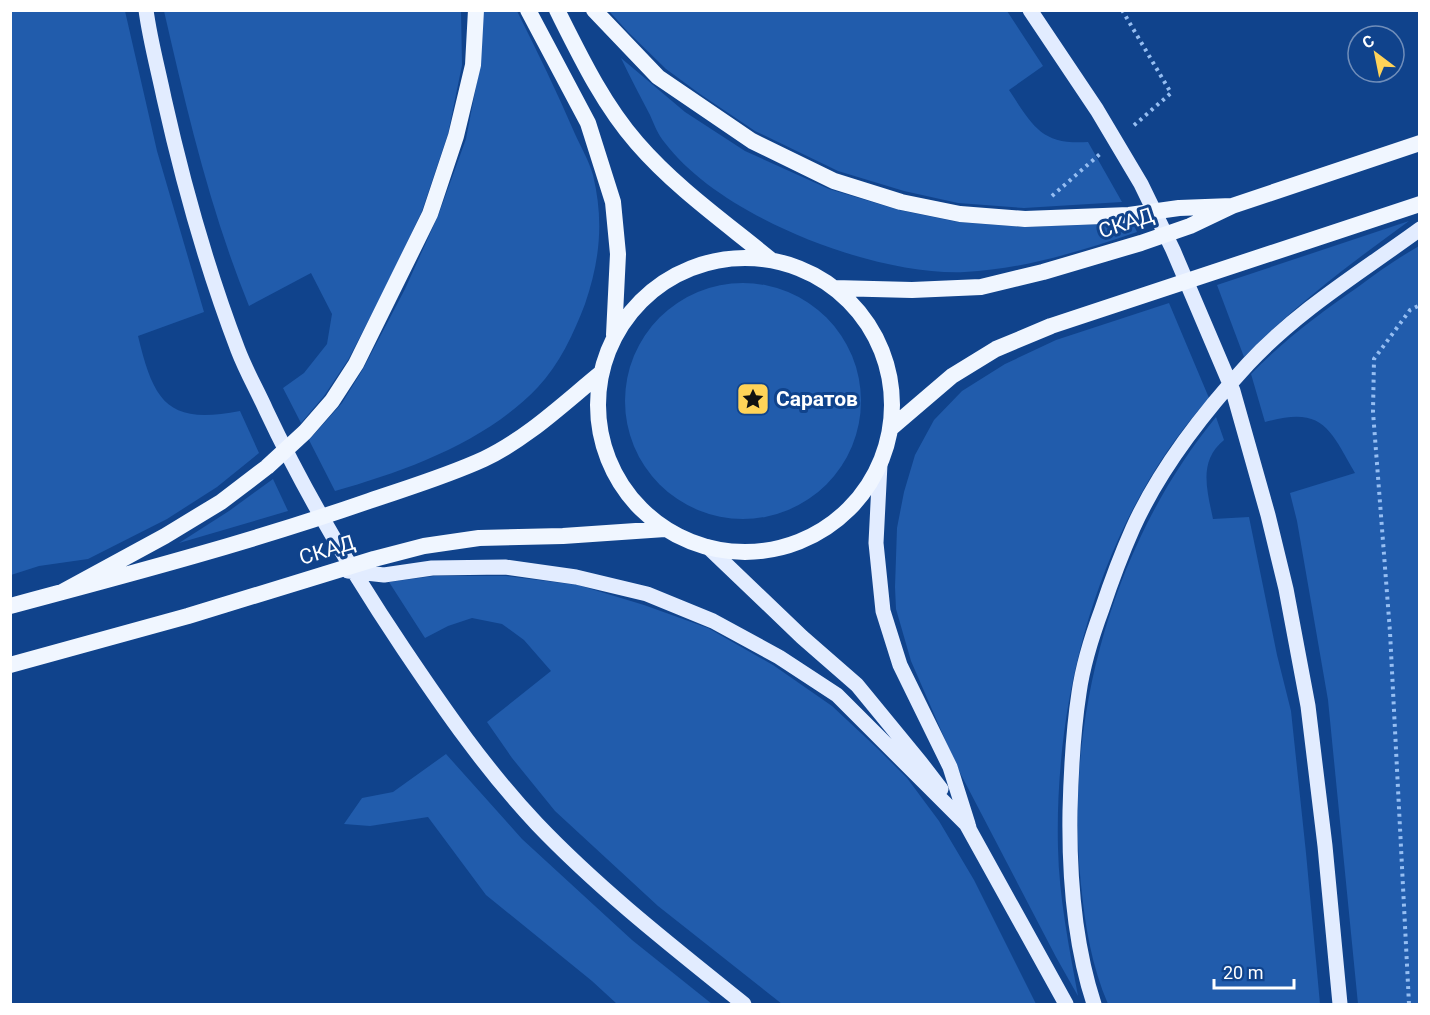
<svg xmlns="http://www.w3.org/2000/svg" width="1430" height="1015" font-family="Roboto,sans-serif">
  <rect width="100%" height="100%" fill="#10438c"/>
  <!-- green -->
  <path fill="#215cac" d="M11 10 125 11 157 151 204 312 138 336C154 403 168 425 240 411L259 453 217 487 167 519 88 559 39 566 11 575Z
    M164 11H461L462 65 448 134 422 211 388 283 348 360 324 396 301 423 283 388 304 373 327 344 332 314 311 273 249 306C210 210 187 111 164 11Z
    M482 11H517C537 51 557 92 575 134 581 147 589 161 593 175 604 221 600 260 585 304 574 333 559 365 538 387 486 442 406 471 335 491L309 440 342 403 363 369 405 289 438 216 466 139 480 66Z
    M609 11H1007L1043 66 1009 90C1033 126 1041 145 1088 142L1122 202 1024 208 958 203 904 191 838 171 755 131 700 94 666 69 628 32Z
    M621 58 685 112 745 151 829 189 899 210 958 222 1024 227 1133 223 1137 232C1081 251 1024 269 965 272 873 276 721 217 665 143 658 135 654 124 650 115 640 96 630 77 621 58Z
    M1409 221C1351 263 1294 306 1244 357L1217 285Z
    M1419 246V1004H1358L1328 700 1297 521 1290 493 1355 473C1329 428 1323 406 1265 422L1251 374C1283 341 1320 313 1358 287 1378 272 1398 258 1419 246Z
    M625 401a118 118 0 1 1 236 0a118 118 0 1 1-236 0Z
    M1169 303 1209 398C1102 517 1054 690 1058 848 1059 897 1069 947 1078 996L1056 957 957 767 911 661 896 609 895 587 897 528 904 492 915 455 934 420 962 391 1005 364 1056 340Z
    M1216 417 1224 440C1198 461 1207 490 1213 519L1249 517 1277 655 1291 711 1306 853 1320 1004H1108C1092 967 1085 926 1081 885 1064 722 1111 545 1216 417Z
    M273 479 288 511 179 543 229 511Z
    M434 576H506L578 585 644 605 708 628 773 665 832 706 877 748 907 778 939 821 974 880 1036 1004H782L658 906 555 811 512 758 487 722 551 671 524 640 502 624 472 618 448 626 425 638 389 582Z
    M446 754 522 839 632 940 712 1004H617L592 981 486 895 428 817 370 826 344 824 362 798 393 792Z"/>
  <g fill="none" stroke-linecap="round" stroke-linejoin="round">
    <!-- path -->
    <path stroke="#96bef2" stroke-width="4" stroke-dasharray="3 4.5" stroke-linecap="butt" d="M1122 10 1171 93 1131 128
      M1052 196 1100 154
      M1409 1004 1390 632 1373 412 1374 359 1410 310 1420 305"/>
    <!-- primary -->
    <path stroke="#e2ecff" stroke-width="15" d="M146 10C150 40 158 69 164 98 183 183 207 269 238 350 246 371 257 390 266 410 305 493 352 572 403 648 444 709 486 770 537 824 600 890 673 947 744 1004
      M1030 10 1097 110 1141 184 1173 250 1233 391 1268 515 1286 589 1308 706 1325 846 1340 1004
      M880 464 876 543 883 611 900 665 950 767 968 824
      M708 547 802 637 857 685 921 763 941 789
      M348 571 384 575 432 568 505 567 576 577 647 594 713 621 779 657 837 695 969 827
      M964 820 1066 1004
      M1094 1004C1074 943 1069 875 1070 811 1071 771 1073 732 1079 693 1083 664 1092 636 1102 609 1111 582 1121 555 1133 528 1160 468 1203 413 1248 364 1297 311 1361 272 1420 229"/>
    <!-- trunk -->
    <path stroke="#f0f6ff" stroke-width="16" d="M528 10 588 123 613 202 618 254 614 335
      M557 10C580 56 603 104 637 143 676 188 726 223 771 260
      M594 10 658 77 752 141 834 181 901 202 960 214 1025 219 1129 215 1179 208 1232 206
      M598 405a147 147 0 1 1 294 0a147 147 0 1 1-294 0Z
      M834 288 912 290 981 287 1043 272 1141 243 1190 226 1232 206 1420 143
      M890 429 952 376 996 349 1051 326 1420 204
      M62 592 165 536 221 502 267 467 305 432 332 401 356 364 430 214 456 136 473 65 476 10
      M10 606C130 574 251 542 369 501 407 488 447 476 484 459 528 438 564 403 601 373
      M10 665 188 616 374 559 424 546 479 538 563 536 665 529"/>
  </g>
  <!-- icons -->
  <defs>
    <symbol id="sight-square" viewBox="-11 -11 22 22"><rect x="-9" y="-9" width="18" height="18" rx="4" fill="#ffd358" stroke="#10438c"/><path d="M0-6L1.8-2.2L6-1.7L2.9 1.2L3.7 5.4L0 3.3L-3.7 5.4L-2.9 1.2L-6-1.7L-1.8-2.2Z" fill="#111"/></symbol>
  </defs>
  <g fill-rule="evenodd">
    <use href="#sight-square" x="734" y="380" width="38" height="38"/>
  </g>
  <g text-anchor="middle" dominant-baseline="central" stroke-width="6" stroke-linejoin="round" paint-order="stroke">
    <!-- street labels -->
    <g font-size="21" fill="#fff" stroke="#10438c">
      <text transform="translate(1126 223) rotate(-18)">СКАД</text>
      <text transform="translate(327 550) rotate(-17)">СКАД</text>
    </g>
    <!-- poi labels -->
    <g font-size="21" font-weight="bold" fill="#fff" stroke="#10438c" text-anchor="start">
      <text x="776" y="399">Саратов</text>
    </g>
  </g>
  <!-- border -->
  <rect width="1430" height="1015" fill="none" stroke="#ffffff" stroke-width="24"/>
  <!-- north arrow -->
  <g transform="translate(1376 54) rotate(328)"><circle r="28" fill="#10438c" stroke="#708eba" stroke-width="1.5"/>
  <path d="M0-4.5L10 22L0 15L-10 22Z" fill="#ffd358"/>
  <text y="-9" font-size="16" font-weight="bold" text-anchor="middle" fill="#ffffff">С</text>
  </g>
  <!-- scale -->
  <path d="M1214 979v9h80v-9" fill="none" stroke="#ffffff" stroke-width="3"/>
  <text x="1223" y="979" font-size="18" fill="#ffffff" stroke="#10438c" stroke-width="4.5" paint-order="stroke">20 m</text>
</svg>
